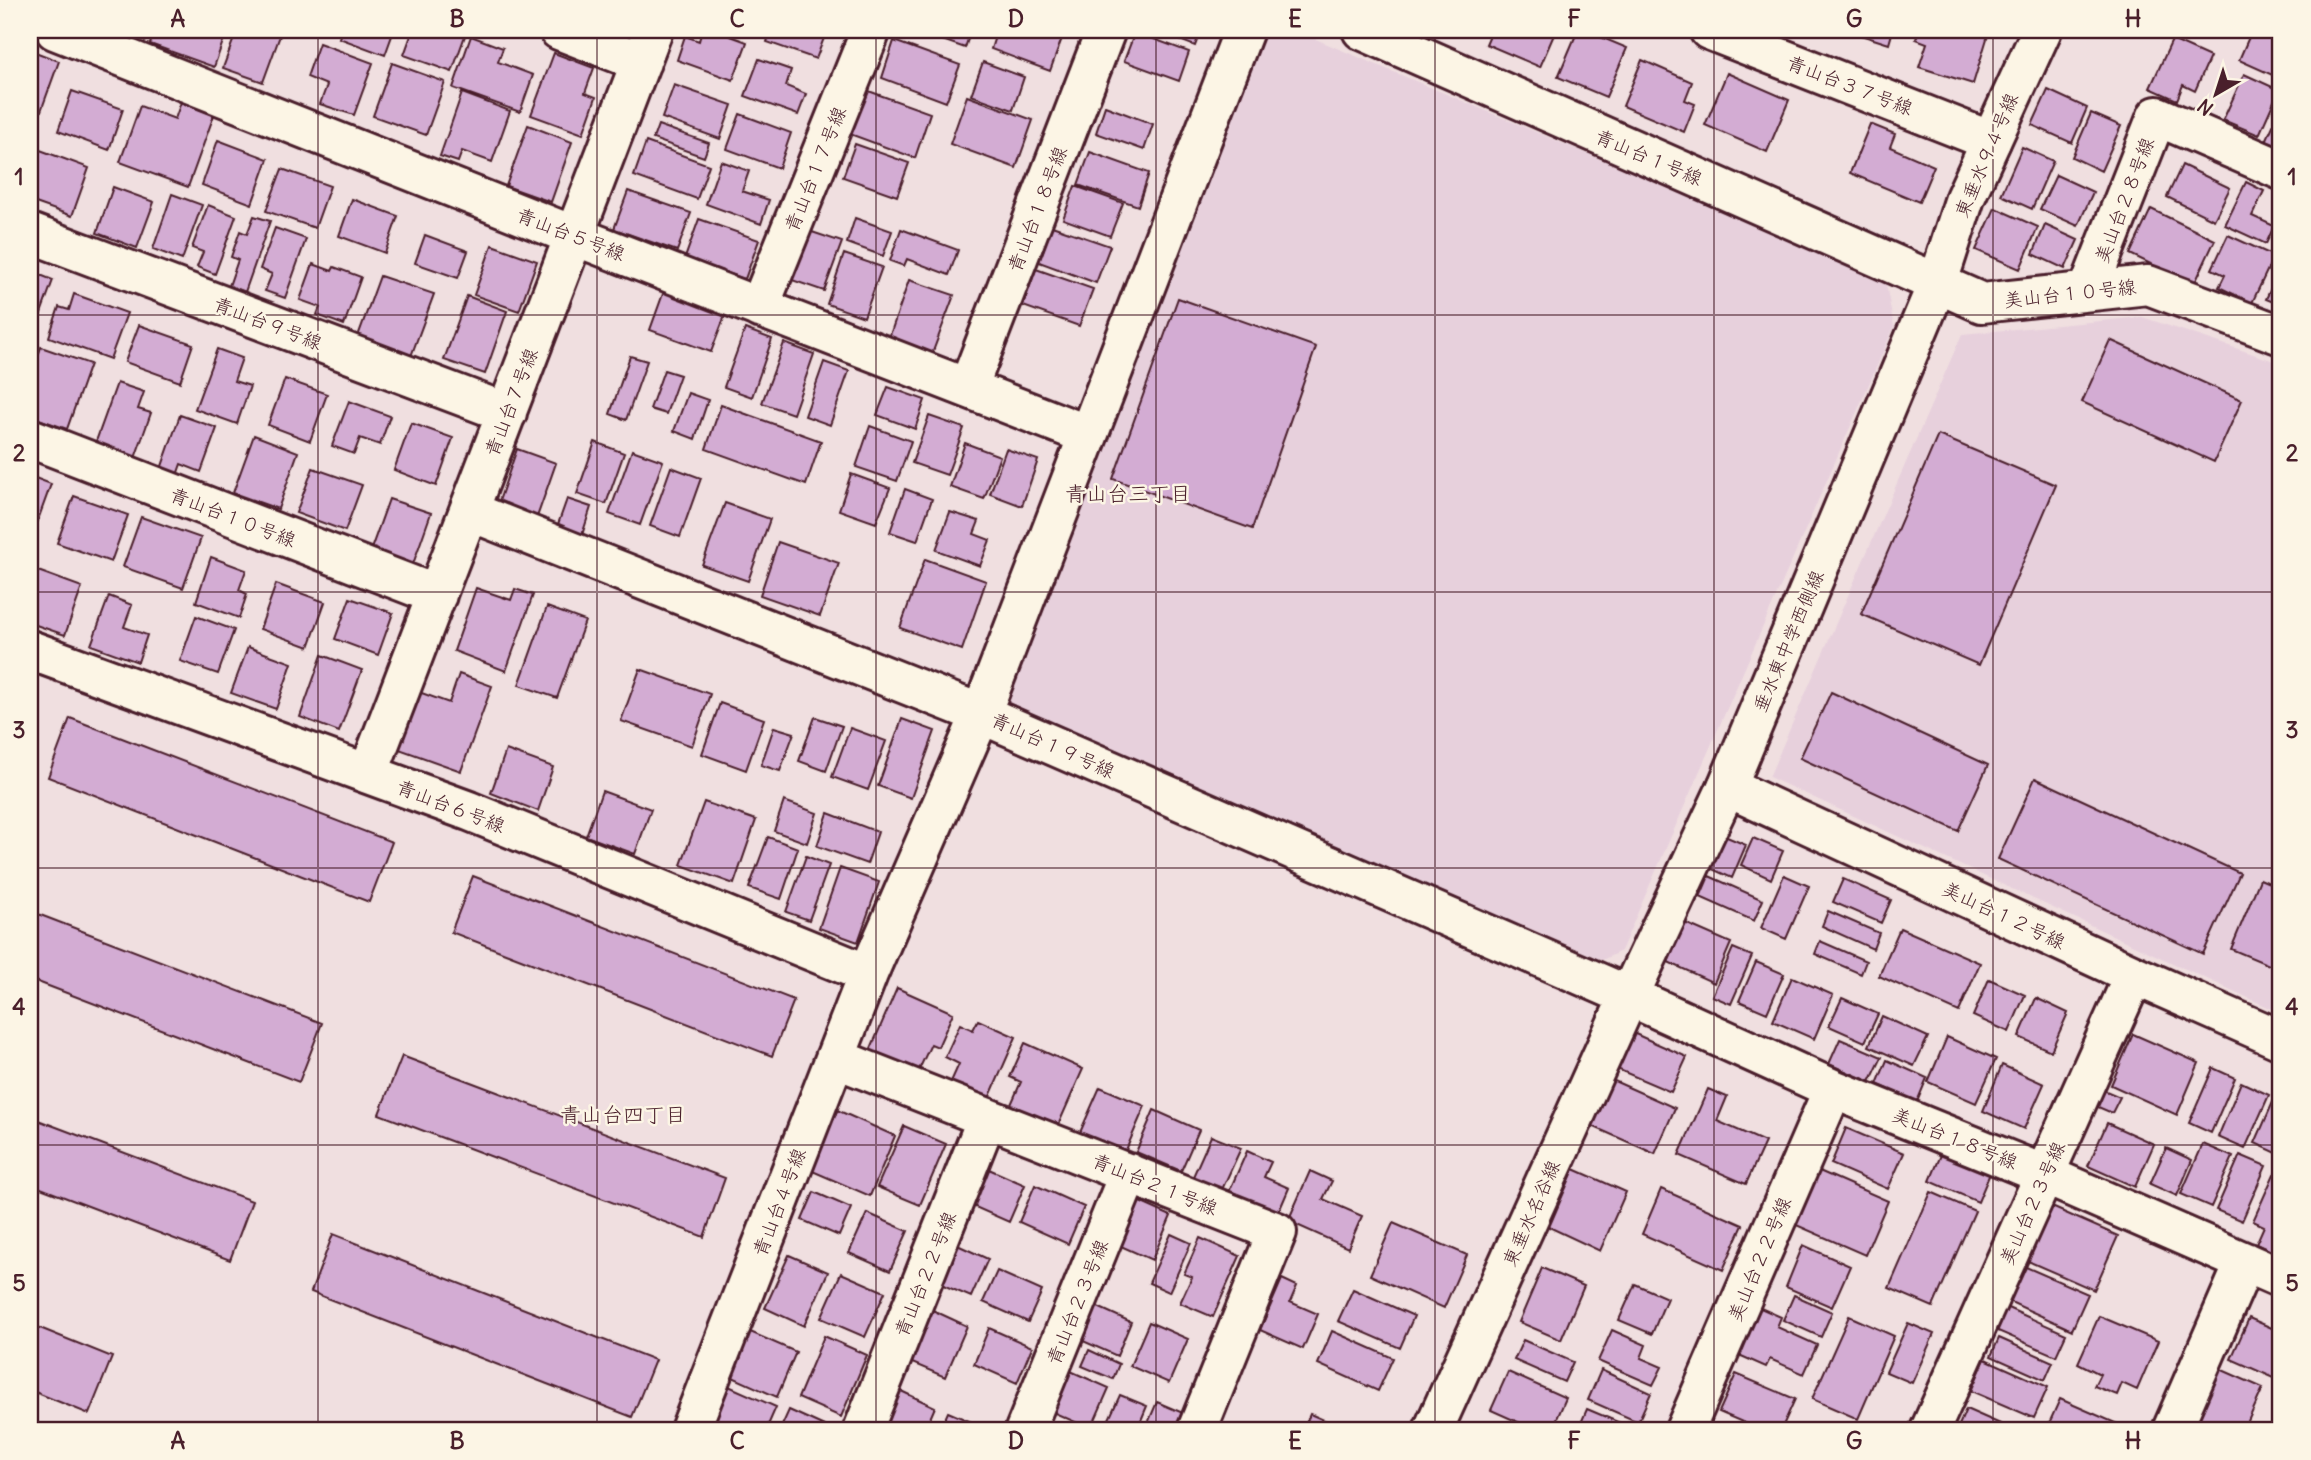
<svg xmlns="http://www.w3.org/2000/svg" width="2311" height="1460" font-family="Delius,'Klee One',sans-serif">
  <rect width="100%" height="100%" fill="#f0dfe0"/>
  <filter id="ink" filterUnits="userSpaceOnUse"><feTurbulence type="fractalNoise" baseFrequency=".0143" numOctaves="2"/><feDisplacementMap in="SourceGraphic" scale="14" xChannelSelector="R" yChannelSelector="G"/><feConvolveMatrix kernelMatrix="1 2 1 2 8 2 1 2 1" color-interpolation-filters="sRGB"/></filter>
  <g filter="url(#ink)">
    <!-- built -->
    <path fill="#e7d0dc" d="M1264 30H1294L1885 279 1894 327 1621 951 1602 960 1002 706Z
      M2142 317 2277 362 2281 366V1013L1769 777 1962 334Z"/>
    <!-- building -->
    <path fill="#d3acd3" stroke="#4a1f2b" stroke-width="2" d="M155 30H227L214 67 150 44Z
      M237 30H282L263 82 223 68Z
      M342 30H394L385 55 339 38Z
      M413 30H467L452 72 404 55Z
      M702 30H714L747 42 733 80 677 60 685 36 699 41Z
      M771 30H827L816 59 767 42Z
      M914 30H971L965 48Z
      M997 30H1065L1050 71 991 49Z
      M1165 30H1201L1195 46 1164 34Z
      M1492 30H1556L1540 67 1486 44Z
      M1578 30H1584L1627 48 1606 97 1558 77Z
      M1845 30H1893L1889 44Z
      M1919 30H1983L1989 32 1973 84 1919 67 1927 43 1916 39Z
      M2252 30H2266L2281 38V72L2279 78 2239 60Z
      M1135 32 1189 52 1179 81 1124 61Z
      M471 36 503 48 498 62 533 75 520 112 453 88Z
      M2172 40 2210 57 2195 91 2183 85 2177 100 2150 88Z
      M894 41 960 65 946 102 882 78Z
      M319 43 373 63 354 115 320 104 327 85 307 77Z
      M30 50 59 61 37 122 30 120Z
      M554 53 594 68 585 93 596 97 583 134 531 115Z
      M759 59 791 70 786 86 806 94 798 115 745 96Z
      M1642 60 1692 82 1685 100 1695 104 1684 132 1623 106Z
      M983 62 1024 77 1013 110 971 95Z
      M392 63 445 82 426 135 373 116Z
      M1727 73 1789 100 1767 152 1705 125Z
      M2244 74 2279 90 2259 135 2223 120Z
      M674 85 732 105 720 139 662 118Z
      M863 89 930 113 915 158 847 133Z
      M2048 90 2087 108 2072 143 2032 125Z
      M72 91 123 109 109 150 58 131Z
      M462 93 510 111 492 162 462 151 458 162 440 156Z
      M967 96 1033 120 1016 168 950 144Z
      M181 102 214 115 188 187 120 162 140 106 175 119Z
      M1105 106 1153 124 1144 150 1096 133Z
      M2281 108V148L2266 141Z
      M2091 113 2121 126 2101 171 2072 157Z
      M740 114 791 133 779 168 727 149Z
      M1870 124 1895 134 1890 147 1934 166 1919 202 1850 173Z
      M528 125 572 142 551 202 506 186Z
      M658 125 709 143 704 157 653 139Z
      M218 140 268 159 252 204 202 185Z
      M646 142 709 165 697 199 634 176Z
      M855 144 909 163 897 196 843 177Z
      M32 147 89 168 72 216 30 201V153Z
      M2022 147 2053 161 2032 209 2001 195Z
      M1090 152 1149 173 1138 206 1078 185Z
      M721 161 749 171 742 191 769 200 761 224 706 204Z
      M2182 165 2230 188 2214 220 2167 197Z
      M282 169 330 186 315 228 266 211Z
      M2056 175 2093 192 2078 226 2040 209Z
      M2246 182 2264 191 2252 216 2274 226 2266 244 2225 225Z
      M1075 186 1123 203 1110 236 1063 219Z
      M113 187 154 202 137 248 97 233Z
      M628 191 691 213 677 251 614 229Z
      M172 194 202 205 182 260 153 249Z
      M352 199 398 216 385 253 339 236Z
      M208 205 236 216 215 274 197 267 203 252 192 248Z
      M1995 208 2038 227 2020 269 1976 250Z
      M2151 209 2215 240 2194 285 2130 254Z
      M254 216 270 221 245 292 229 286 238 260 231 257 240 231 247 234Z
      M855 218 892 231 883 256 847 243Z
      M699 219 759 240 745 279 685 258Z
      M2045 225 2078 240 2065 269 2033 254Z
      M1052 226 1110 246 1096 283 1039 262Z
      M275 228 306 239 285 298 265 291 272 274 260 269Z
      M901 229 958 250 949 275 907 259 904 266 890 261Z
      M806 230 842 242 824 291 789 279Z
      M425 235 468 251 458 278 415 263Z
      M2228 235 2274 256 2252 303 2219 287 2225 275 2212 269Z
      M492 245 537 261 519 311 474 295Z
      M844 254 882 267 864 317 827 304Z
      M313 264 332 271 334 267 361 277 344 325 317 315 320 307 300 300Z
      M2281 267V305L2266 299Z
      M1036 269 1093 289 1079 326 1023 306Z
      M30 271 53 280 32 338 30 337Z
      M380 276 434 294 410 359 357 339Z
      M909 280 954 295 932 354 889 338Z
      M664 291 726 313 711 352 650 330Z
      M74 294 127 313 110 359 49 337 59 307 69 310Z
      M467 296 507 311 485 374 444 360Z
      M1178 298 1316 347 1252 529 1113 479Z
      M139 325 193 344 180 382 125 362Z
      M745 329 772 339 752 397 724 387Z
      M2110 340 2242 400 2214 462 2082 402Z
      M784 343 814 354 793 414 762 403Z
      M41 347 90 364 67 429 30 416V379Z
      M217 349 242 358 234 381 250 386 237 424 195 409Z
      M630 356 647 361 626 420 610 414Z
      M824 362 849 371 830 425 805 416Z
      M664 370 680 375 666 414 650 409Z
      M285 379 327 394 310 441 268 425Z
      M117 383 144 392 138 409 151 413 134 461 94 447Z
      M888 387 925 400 915 429 877 415Z
      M688 393 708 400 695 439 674 431Z
      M349 401 390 416 380 445 360 438 354 454 332 446Z
      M721 405 821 441 806 485 706 449Z
      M180 415 217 428 201 472 181 464 176 478 160 472Z
      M929 416 964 428 947 475 912 463Z
      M411 423 453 438 436 486 394 470Z
      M870 426 911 441 897 481 856 467Z
      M254 435 298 452 278 509 233 493Z
      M1938 435 2056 485 1979 665 1861 614Z
      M595 442 624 453 606 504 577 494Z
      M965 443 1000 456 984 499 950 487Z
      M517 449 556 463 537 517 498 504Z
      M1006 449 1038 460 1022 506 990 494Z
      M632 450 663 461 640 525 609 514Z
      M671 467 701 478 680 537 650 526Z
      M313 468 362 485 345 531 296 513Z
      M851 474 890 488 876 523 839 510Z
      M30 476 51 484 30 542Z
      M905 489 932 499 917 541 890 532Z
      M74 496 128 515 111 562 57 543Z
      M389 499 431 513 412 567 370 552Z
      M567 499 591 507 582 535 557 527Z
      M725 503 770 519 748 581 702 565Z
      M950 512 979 521 974 534 990 540 980 566 936 550Z
      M141 517 201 538 183 588 123 567Z
      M778 542 839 563 820 616 760 595Z
      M211 557 246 570 239 590 247 594 239 618 196 602Z
      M925 559 986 581 962 650 900 628Z
      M38 571 82 587 65 635 30 623V595Z
      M276 584 325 602 309 647 260 629Z
      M476 588 511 600 515 589 533 595 506 671 454 651Z
      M109 596 132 605 124 627 147 635 138 662 91 645Z
      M350 598 393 613 378 655 335 639Z
      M547 607 585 621 557 698 519 685Z
      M196 616 234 630 218 674 180 661Z
      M248 647 292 663 276 709 231 693Z
      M322 655 362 670 339 732 300 717Z
      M640 669 710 694 692 746 621 721Z
      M459 674 492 686 461 771 399 749 419 692 449 703Z
      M1831 692 1988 765 1958 831 1800 758Z
      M720 703 764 719 746 770 702 754Z
      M815 717 842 726 826 771 799 761Z
      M70 718 392 842 369 902 48 777Z
      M902 719 935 731 911 798 878 786Z
      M774 727 794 733 780 771 761 765Z
      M850 728 886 741 868 790 832 777Z
      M506 750 553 767 538 811 491 793Z
      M2035 778 2240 873 2203 954 1998 859Z
      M602 791 651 809 635 854 586 836Z
      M784 801 817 813 807 843 774 831Z
      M704 802 756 820 734 884 681 865Z
      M828 813 878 832 867 864 817 846Z
      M1715 832 1746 845 1732 878 1701 864Z
      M768 837 798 848 781 899 749 888Z
      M1753 838 1783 851 1771 879 1741 865Z
      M806 856 829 865 809 920 786 912Z
      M840 868 879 882 858 942 819 928Z
      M1784 875 1809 886 1786 939 1761 928Z
      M473 876 794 1000 772 1056 451 932Z
      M1709 876 1763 900 1754 921 1700 897Z
      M1843 879 1891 900 1881 923 1833 902Z
      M2260 879 2281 888V970L2231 949Z
      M30 911 322 1023 299 1082 30 979Z
      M1828 911 1879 933 1873 949 1822 926Z
      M1685 923 1731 943 1714 983 1668 962Z
      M1900 928 1980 963 1959 1012 1879 976Z
      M1820 941 1866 961 1861 974 1815 954Z
      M1733 948 1752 956 1731 1004 1712 996Z
      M1756 962 1784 974 1767 1013 1739 1001Z
      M1792 977 1833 995 1814 1039 1773 1021Z
      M1989 979 2025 995 2009 1032 1973 1016Z
      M897 988 953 1013 938 1047 931 1044 917 1074 869 1053Z
      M1842 998 1878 1014 1865 1042 1829 1026Z
      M2036 998 2068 1013 2051 1051 2019 1037Z
      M1882 1016 1928 1037 1914 1066 1869 1046Z
      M978 1020 1016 1037 988 1101 950 1084 959 1064 945 1057 960 1024 973 1030Z
      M1633 1033 1687 1057 1671 1092 1617 1069Z
      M2133 1034 2199 1063 2177 1115 2111 1085Z
      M1947 1037 1996 1059 1976 1103 1928 1082Z
      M1840 1039 1882 1057 1870 1082 1829 1064Z
      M1025 1043 1083 1069 1056 1130 1009 1109 1021 1082 1010 1077Z
      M402 1056 725 1178 704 1237 379 1114Z
      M1887 1060 1927 1078 1917 1102 1877 1084Z
      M2002 1065 2044 1084 2024 1129 1983 1111Z
      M2213 1068 2235 1078 2211 1133 2189 1123Z
      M1612 1080 1675 1108 1655 1154 1592 1126Z
      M2241 1082 2269 1095 2245 1149 2218 1137Z
      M1100 1087 1145 1106 1123 1157 1078 1137Z
      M2099 1088 2120 1097 2112 1113 2091 1104Z
      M1708 1089 1727 1097 1717 1121 1765 1142 1746 1184 1679 1155Z
      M2273 1102 2281 1106V1155L2255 1143Z
      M837 1110 895 1136 870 1196 810 1170Z
      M1154 1110 1199 1130 1181 1171 1136 1152Z
      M30 1117 252 1201 230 1260 30 1184Z
      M2107 1123 2154 1144 2135 1187 2088 1166Z
      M904 1126 946 1144 920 1205 877 1187Z
      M1846 1128 1904 1153 1888 1189 1831 1164Z
      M1211 1136 1241 1148 1220 1194 1191 1181Z
      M2203 1144 2233 1157 2211 1207 2181 1194Z
      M2166 1148 2192 1160 2177 1196 2150 1184Z
      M1943 1150 1991 1171 1978 1202 1930 1181Z
      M1247 1151 1271 1162 1264 1177 1289 1188 1277 1216 1228 1194Z
      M2240 1155 2266 1166 2242 1221 2216 1210Z
      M982 1166 1025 1185 1009 1222 966 1203Z
      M1574 1169 1626 1192 1600 1251 1549 1227Z
      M1817 1170 1888 1201 1865 1255 1794 1224Z
      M1310 1171 1332 1181 1323 1199 1362 1216 1348 1248 1288 1221Z
      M2274 1174 2281 1177V1256L2256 1244 2264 1226 2253 1221Z
      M1035 1185 1084 1207 1068 1244 1019 1222Z
      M1661 1189 1743 1225 1723 1270 1642 1234Z
      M814 1192 851 1208 839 1236 802 1220Z
      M1931 1192 1975 1211 1933 1307 1889 1288Z
      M1133 1199 1171 1216 1152 1260 1114 1243Z
      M2045 1204 2118 1236 2094 1290 2021 1258Z
      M867 1213 908 1231 890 1271 849 1253Z
      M1393 1223 1467 1255 1444 1308 1370 1275Z
      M333 1234 655 1360 632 1417 311 1292Z
      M1171 1234 1191 1243 1169 1292 1149 1283Z
      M1200 1238 1240 1256 1213 1317 1180 1303 1192 1277 1184 1274Z
      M953 1243 988 1259 971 1297 936 1282Z
      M1803 1245 1850 1266 1832 1307 1786 1287Z
      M789 1255 828 1272 804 1326 765 1308Z
      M2019 1264 2088 1294 2072 1330 2004 1299Z
      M1542 1268 1584 1286 1561 1340 1519 1322Z
      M997 1271 1042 1291 1028 1322 983 1302Z
      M841 1273 885 1292 865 1337 821 1318Z
      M1282 1279 1297 1286 1290 1302 1318 1314 1303 1349 1260 1330Z
      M1635 1284 1667 1298 1652 1334 1619 1320Z
      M1353 1289 1414 1316 1400 1348 1338 1321Z
      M1794 1295 1832 1312 1821 1337 1783 1320Z
      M1089 1303 1131 1322 1117 1356 1074 1337Z
      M2001 1305 2066 1334 2056 1356 1991 1328Z
      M1756 1306 1781 1317 1777 1327 1817 1345 1804 1374 1770 1359 1766 1367 1739 1355 1743 1348 1739 1345Z
      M928 1308 967 1326 945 1377 905 1360Z
      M1849 1316 1894 1336 1858 1419 1812 1399Z
      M2099 1316 2158 1341 2137 1390 2122 1383 2117 1395 2094 1386 2100 1374 2078 1363Z
      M2249 1318 2281 1332V1381L2231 1359Z
      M1149 1322 1188 1339 1169 1383 1130 1366Z
      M1908 1323 1934 1334 1912 1383 1886 1372Z
      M30 1324 112 1357 89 1414 30 1390Z
      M989 1328 1032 1347 1017 1383 974 1364Z
      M1612 1330 1646 1345 1641 1358 1662 1367 1653 1385 1598 1361Z
      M748 1331 796 1352 777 1397 728 1375Z
      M1332 1331 1393 1358 1378 1391 1318 1364Z
      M824 1336 867 1355 841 1417 798 1398Z
      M1999 1338 2053 1362 2045 1380 1991 1356Z
      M1523 1340 1573 1362 1564 1382 1514 1360Z
      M1089 1350 1119 1364 1113 1379 1082 1366Z
      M1985 1359 2048 1387 2034 1418 1971 1391Z
      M2211 1365 2263 1388 2244 1430H2183Z
      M1066 1369 1109 1388 1091 1429 1048 1410Z
      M1601 1370 1651 1393 1638 1422 1588 1400Z
      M1508 1372 1566 1398 1552 1430H1536L1491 1410Z
      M1736 1374 1795 1399 1781 1430H1761L1719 1412Z
      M724 1384 776 1407 766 1430H704Z
      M899 1390 935 1407 925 1430H896L883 1425Z
      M1120 1395 1147 1406 1137 1430H1104Z
      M2060 1399 2120 1425 2118 1430H2046Z
      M1157 1402 1183 1413 1176 1430H1145Z
      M1587 1409 1625 1425 1623 1430H1578Z
      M1966 1409 2014 1430H1957Z
      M789 1410 833 1430H780Z
      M948 1412 988 1429 987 1430H940Z
      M1310 1414 1347 1430H1303Z"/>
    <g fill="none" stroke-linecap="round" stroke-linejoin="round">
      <defs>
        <path id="minor" d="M55 30 575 236 1088 435
          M559 30 641 62
          M1362 30 1982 303 2148 285 2281 335
          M1709 30 1991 141
          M30 233 507 413
          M2088 291 2157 116 2281 170
          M759 308 871 30
          M968 388 1106 30
          M30 438 437 595
          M469 511 981 714 1629 996 1833 1089 2045 1175 2281 1278
          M30 650 469 811 868 974
          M368 774 653 30
          M1727 787 2134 975 2281 1040
          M835 1058 1277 1232 1197 1430
          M690 1430 868 974 981 714 1244 30
          M863 1430 987 1118
          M1025 1430 1129 1173
          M1685 1430 1833 1089
          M1930 1430 2134 975
          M2172 1430 2245 1262"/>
        <path id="tertiary" d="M1433 1430 1629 996 1727 787 1938 282 1965 198 2042 30"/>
      </defs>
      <!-- minor casing -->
      <use href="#minor" stroke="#4a1f2b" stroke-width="44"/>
      <!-- tertiary casing -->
      <use href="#tertiary" stroke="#4a1f2b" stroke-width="44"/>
      <!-- minor -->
      <use href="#minor" stroke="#fcf5e5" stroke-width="38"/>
      <!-- tertiary -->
      <use href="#tertiary" stroke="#fcf5e5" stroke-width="38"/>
    </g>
  </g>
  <!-- grid -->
  <path fill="none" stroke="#4a1f2b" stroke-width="2" stroke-opacity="0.55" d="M318 30V1430M597 30V1430M876 30V1430M1156 30V1430M1435 30V1430M1714 30V1430M1993 30V1430M30 315H2281M30 592H2281M30 868H2281M30 1145H2281"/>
  <g text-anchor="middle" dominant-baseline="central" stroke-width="5" stroke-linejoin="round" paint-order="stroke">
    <!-- street labels -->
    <g font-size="19" fill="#4a1f2b" stroke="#fcf5e5">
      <text transform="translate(1850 85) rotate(21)">青山台３７号線</text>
      <text transform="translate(1986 155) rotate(-67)">東垂水９４号線</text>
      <text transform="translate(1649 157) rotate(23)">青山台１号線</text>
      <text transform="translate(815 169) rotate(-68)">青山台１７号線</text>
      <text transform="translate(2124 200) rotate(-69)">美山台２８号線</text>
      <text transform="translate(1037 209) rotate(-69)">青山台１８号線</text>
      <text transform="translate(571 234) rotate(21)">青山台５号線</text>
      <text transform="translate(2070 293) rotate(-6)">美山台１０号線</text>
      <text transform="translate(268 323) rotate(21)">青山台９号線</text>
      <text transform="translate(511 402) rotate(-69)">青山台７号線</text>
      <text transform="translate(233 517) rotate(21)">青山台１０号線</text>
      <text transform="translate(1788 641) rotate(-67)">垂水東中学西側線</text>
      <text transform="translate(1053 745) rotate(24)">青山台１９号線</text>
      <text transform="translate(451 806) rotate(21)">青山台６号線</text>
      <text transform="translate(2004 915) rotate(25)">美山台１２号線</text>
      <text transform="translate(1955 1138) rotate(22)">美山台１８号線</text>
      <text transform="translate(1155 1184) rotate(22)">青山台２１号線</text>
      <text transform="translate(779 1202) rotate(-69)">青山台４号線</text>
      <text transform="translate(2032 1203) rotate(-66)">美山台２３号線</text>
      <text transform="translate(1531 1213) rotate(-66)">東垂水名谷線</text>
      <text transform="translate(1759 1259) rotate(-67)">美山台２２号線</text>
      <text transform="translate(925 1274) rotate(-68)">青山台２２号線</text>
      <text transform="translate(1077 1302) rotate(-68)">青山台２３号線</text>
    </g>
    <!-- neighbourhood labels -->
    <g font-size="21" fill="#4a1f2b" stroke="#fcf5e5">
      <text x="1128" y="493">青山台三丁目</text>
      <text x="623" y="1114">青山台四丁目</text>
    </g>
  </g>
  <!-- margin -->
  <rect width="2311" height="1460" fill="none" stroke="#fcf5e5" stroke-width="77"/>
  <!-- north arrow -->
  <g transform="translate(2216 94) rotate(219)" stroke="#fcf5e5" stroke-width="5" paint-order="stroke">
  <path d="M0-5L12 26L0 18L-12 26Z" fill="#4a1f2b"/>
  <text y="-10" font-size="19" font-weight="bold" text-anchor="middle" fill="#4a1f2b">N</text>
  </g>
  <rect x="38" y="38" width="2234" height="1384" fill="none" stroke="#4a1f2b" stroke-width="2.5"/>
  <g font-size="23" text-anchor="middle" font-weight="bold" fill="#4a1f2b">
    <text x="178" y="27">A</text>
    <text x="457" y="27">B</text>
    <text x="737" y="27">C</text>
    <text x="1016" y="27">D</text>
    <text x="1295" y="27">E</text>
    <text x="1574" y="27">F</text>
    <text x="1854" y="27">G</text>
    <text x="2133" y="27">H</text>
    <text x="19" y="185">1</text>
    <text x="2292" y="185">1</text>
    <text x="19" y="461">2</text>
    <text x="2292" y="461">2</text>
    <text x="19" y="738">3</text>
    <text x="2292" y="738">3</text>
    <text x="19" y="1015">4</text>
    <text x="2292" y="1015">4</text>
    <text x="19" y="1291">5</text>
    <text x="2292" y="1291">5</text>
    <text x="178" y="1449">A</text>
    <text x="457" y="1449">B</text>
    <text x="737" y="1449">C</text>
    <text x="1016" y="1449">D</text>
    <text x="1295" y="1449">E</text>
    <text x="1574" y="1449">F</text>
    <text x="1854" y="1449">G</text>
    <text x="2133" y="1449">H</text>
  </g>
</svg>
